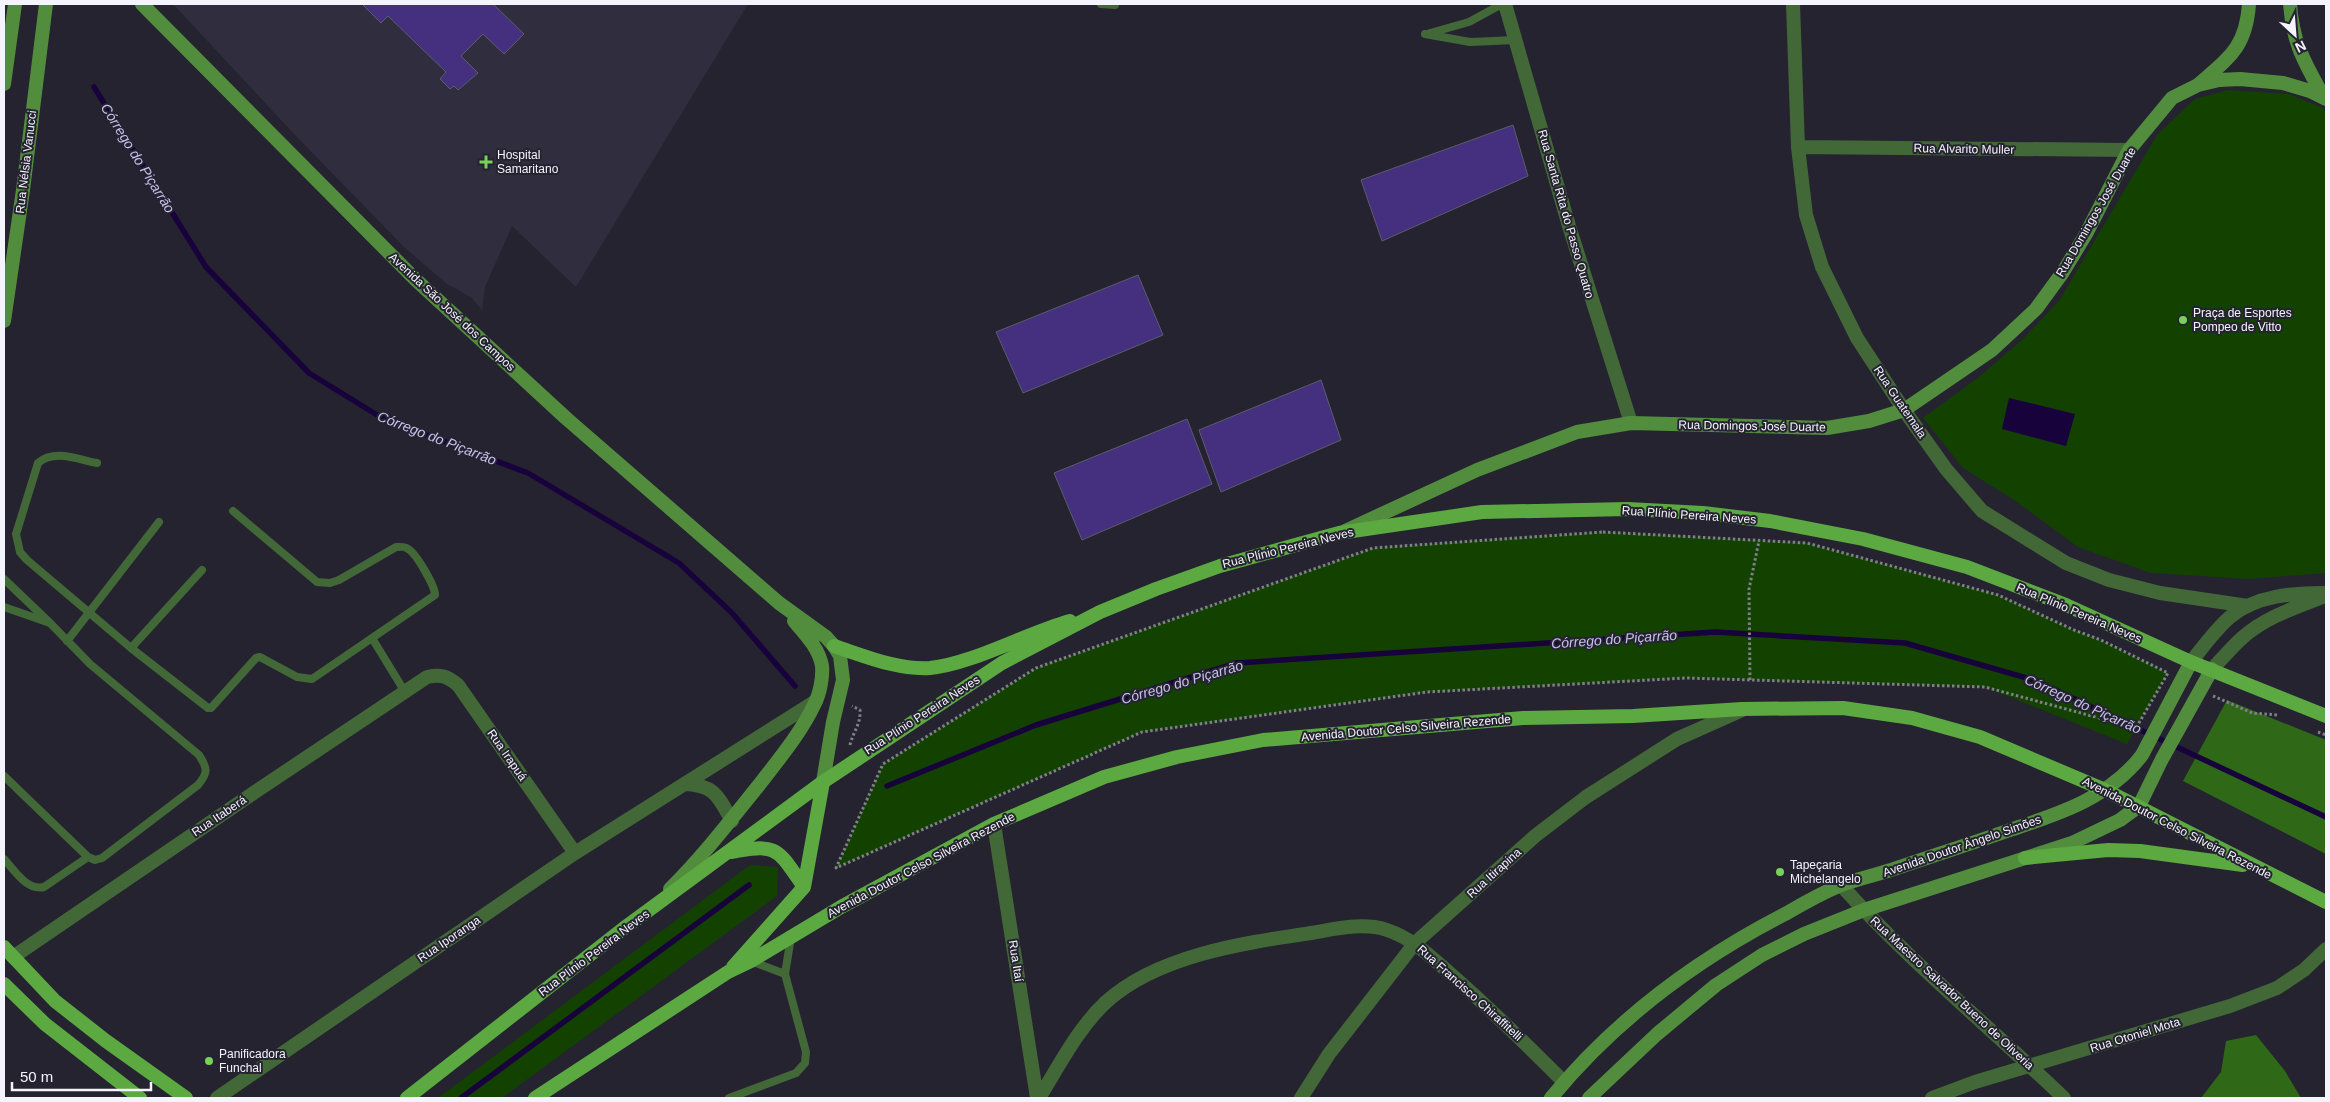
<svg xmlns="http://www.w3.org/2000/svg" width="2330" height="1102" font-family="Arial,sans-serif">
  <rect width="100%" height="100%" fill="#252330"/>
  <!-- built -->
  <path fill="#302d3f" d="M173 4H748L576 287 512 226 485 287 482 310 471 297 447 284 404 247 295 135Z"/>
  <!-- green -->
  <path fill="#134200" d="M2228 90 2289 94 2323 108 2326 113V573L2248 579 2151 573 2078 547 2017 502 1963 468 1923 418 1979 377 2023 339 2059 301 2157 135 2195 99Z
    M1603 532 1807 543 1998 595 2074 630 2101 640 2168 673 2127 744 1985 687 1686 678 1427 692 1142 732 836 868 883 764 1036 668 1373 548Z
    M750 865 778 867 777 896 502 1098H438Z"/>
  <!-- forest -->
  <path fill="#2f6918" d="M2227 700 2326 740V854L2183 781Z
    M2256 1035 2285 1071 2301 1098H2201L2221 1072 2226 1041Z"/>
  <!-- water -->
  <path fill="#18023c" d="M2009 398 2075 414 2066 446 2002 429Z"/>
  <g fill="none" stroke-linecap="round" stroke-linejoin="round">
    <!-- stream -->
    <path stroke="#18023c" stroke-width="5.5" d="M94 87 206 267 309 373 382 418 528 473 679 563 732 613 795 686
      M887 786 1036 725 1237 663 1715 632 1905 643 2034 680 2326 817
      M461 1098 749 885"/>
  </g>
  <!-- building -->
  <path fill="#44307e" stroke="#5d5c6a" d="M362 4H493L524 34 504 54 483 34 461 56 478 73 458 90 454 86 450 89 440 79 446 72 388 16 381 23Z
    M1513 125 1528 176 1382 241 1361 180Z
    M1138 275 1163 335 1023 393 996 332Z
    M1321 380 1341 440 1221 492 1199 430Z
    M1187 419 1212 484 1082 540 1054 473Z"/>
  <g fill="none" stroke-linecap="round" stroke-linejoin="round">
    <!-- path -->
    <path stroke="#807f8a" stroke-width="3" stroke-dasharray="2.5 2.5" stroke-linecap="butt" d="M1603 532 1807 543 1998 595 2074 630 2101 640 2168 673 2136 728 1985 687 1686 678 1427 692 1142 732 836 868 883 764 1036 668 1373 548Z
      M1750 680 1749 589 1759 541
      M2213 696 2252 713 2278 715
      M2318 732 2326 735
      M850 745C853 732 861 724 860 710L852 706"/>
    <!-- service -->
    <path stroke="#436838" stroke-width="8" d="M1101 4 1115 5
      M1430 33 1469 22 1502 4
      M1425 34 1470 42 1516 40
      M97 463C77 459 54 449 38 463L16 534 20 552 27 560 131 648 202 570
      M4 579 51 624 90 664 199 755C208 769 208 773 198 785L102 858 95 860 88 857 4 776
      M4 607 47 622
      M372 638 405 692
      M67 641 159 522
      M131 648 208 708H211L256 658 260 657 297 677 312 679 435 595C435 586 416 553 408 549 405 546 400 547 396 547L339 580 330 583 317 582 233 511
      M4 859C15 871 27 891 44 887L88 857
      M751 961 785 974
      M729 1098 796 1073 805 1063 806 1052 785 974 791 937"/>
    <!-- minor -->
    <path stroke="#436838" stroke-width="14" d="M1793 4 1798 147 1806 215 1822 267 1857 338 1904 410 1946 469 1982 511 2066 563 2109 580 2160 593 2248 606
      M1798 147 2129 150
      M684 784C715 785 718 796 732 821
      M994 824 1037 1098
      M1841 885C1910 962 1990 1027 2064 1098
      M13 957 255 792 427 677C441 674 447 676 458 685L575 853
      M217 1098 575 853 816 701
      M1039 1098C1059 1066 1078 1028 1106 1002 1158 955 1244 943 1311 933 1335 929 1364 922 1387 930 1414 939 1433 959 1454 977 1493 1011 1528 1046 1564 1082
      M1301 1098 1329 1054 1415 943 1535 836 1586 797 1677 739 1742 710
      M1932 1098 1975 1082 2230 1006 2277 988 2304 970 2326 949"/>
    <!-- tertiary -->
    <path stroke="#436838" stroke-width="14" d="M1505 4 1569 226 1631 423
      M2191 662C2203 647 2215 630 2230 617 2257 595 2293 593 2326 593
      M2212 669C2222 659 2231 648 2242 638 2265 617 2297 607 2325 596"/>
    <!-- secondary -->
    <path stroke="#528d3e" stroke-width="14" d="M142 4 415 279 567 419 779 603 826 637 834 646 840 656 843 680 833 722 823 782
      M2290 4C2293 44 2304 61 2323 96
      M4 84 15 4
      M2199 84C2230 57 2246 47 2249 4
      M4 321 23 190 46 4
      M1345 531 1477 470 1577 432 1631 423 1827 428 1869 421 1904 410 1992 350 2036 309 2063 272 2086 234 2129 150 2172 98 2198 85 2219 80 2240 79 2283 83 2310 91 2326 99
      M670 889C703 856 730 821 759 785 779 759 801 733 815 703 820 693 823 677 822 666 819 648 805 634 794 621
      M1551 1098C1615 1020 1697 959 1787 913 1804 903 1822 893 1841 885 1857 879 1875 875 1891 870 1932 856 1973 843 2013 829 2061 813 2110 797 2142 755L2191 662
      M1589 1098 1657 1034 1716 985 1762 955 1804 934 1864 910 2072 843 2120 820 2139 806 2162 759 2212 669"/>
    <!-- primary -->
    <path stroke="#5ca942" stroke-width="14" d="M834 646C865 656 897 670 930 668 972 664 1027 633 1070 621
      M731 852C779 843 777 849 804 887
      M2025 858 2108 850 2140 851 2243 865
      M4 947 55 1001 106 1041 186 1098
      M733 967 804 887 823 782
      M4 984 45 1024 140 1098
      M407 1098 623 929 823 782 1002 663 1100 612 1156 589 1220 566 1339 533 1482 512 1628 509 1703 513 1770 521 1863 539 1967 567 2066 605 2191 662 2326 716
      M535 1098 728 972 751 961 841 907 994 824 1104 777 1177 757 1263 740 1523 718 1633 716 1742 709 1843 708 1912 718 1980 737 2105 790 2326 902"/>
  </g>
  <!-- markers -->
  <g fill="#77d259" stroke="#252330" stroke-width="2">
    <path d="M483.5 154.5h5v5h5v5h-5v5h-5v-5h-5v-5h5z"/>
    <circle cx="2183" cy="320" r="5"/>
    <circle cx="1780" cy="872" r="5"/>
    <circle cx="209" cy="1061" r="5"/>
  </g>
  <g text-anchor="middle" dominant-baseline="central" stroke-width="4" stroke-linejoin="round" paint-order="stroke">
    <!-- street labels -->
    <g font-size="12" fill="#f4f4fc" stroke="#252330">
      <text transform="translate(1964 149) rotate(1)">Rua Alvarito Muller</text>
      <text transform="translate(26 162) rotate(-83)">Rua Nélsia Vanucci</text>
      <text transform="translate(2096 212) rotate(-60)">Rua Domingos José Duarte</text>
      <text transform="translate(1566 214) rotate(74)">Rua Santa Rita do Passo Quatro</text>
      <text transform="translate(452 312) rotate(43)">Avenida São José dos Campos</text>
      <text transform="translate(1900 402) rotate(56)">Rua Guatemala</text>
      <text transform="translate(1752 426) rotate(1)">Rua Domingos José Duarte</text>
      <text transform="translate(1689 515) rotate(4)">Rua Plínio Pereira Neves</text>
      <text transform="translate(1288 548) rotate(-14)">Rua Plínio Pereira Neves</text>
      <text transform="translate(2079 613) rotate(23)">Rua Plínio Pereira Neves</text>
      <text transform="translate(922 715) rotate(-33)">Rua Plínio Pereira Neves</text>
      <text transform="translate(1406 728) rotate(-5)">Avenida Doutor Celso Silveira Rezende</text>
      <text transform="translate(507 755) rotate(55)">Rua Irapuá</text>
      <text transform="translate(219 816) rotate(-34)">Rua Itaberá</text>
      <text transform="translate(2177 828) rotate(27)">Avenida Doutor Celso Silveira Rezende</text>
      <text transform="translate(1962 846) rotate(-19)">Avenida Doutor Ângelo Simões</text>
      <text transform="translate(921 865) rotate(-28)">Avenida Doutor Celso Silveira Rezende</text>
      <text transform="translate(1494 873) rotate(-42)">Rua Itirapina</text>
      <text transform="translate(449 939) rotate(-34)">Rua Iporanga</text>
      <text transform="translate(594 953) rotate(-37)">Rua Plínio Pereira Neves</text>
      <text transform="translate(1016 961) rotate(81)">Rua Itaí</text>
      <text transform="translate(1470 993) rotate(42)">Rua Francisco Chiraffitelli</text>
      <text transform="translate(1952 993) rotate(43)">Rua Maestro Salvador Bueno de Oliveria</text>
      <text transform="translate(2135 1035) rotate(-17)">Rua Otoniel Mota</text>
    </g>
    <!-- poi labels -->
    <g font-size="12" fill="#f4f4fc" stroke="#252330" text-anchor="start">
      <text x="497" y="155">Hospital<tspan x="497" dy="14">Samaritano</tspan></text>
      <text x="2193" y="313">Praça de Esportes<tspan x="2193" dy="14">Pompeo de Vitto</tspan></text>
      <text x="1790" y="865">Tapeçaria<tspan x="1790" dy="14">Michelangelo</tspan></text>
      <text x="219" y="1054">Panificadora<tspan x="219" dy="14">Funchal</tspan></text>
    </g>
    <!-- water labels -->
    <g font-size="14" font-style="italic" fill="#c6c0ed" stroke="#252330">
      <text transform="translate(138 158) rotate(58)">Córrego do Piçarrão</text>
      <text transform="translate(437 438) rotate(21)">Córrego do Piçarrão</text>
      <text transform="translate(1614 639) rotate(-4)">Córrego do Piçarrão</text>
      <text transform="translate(1182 682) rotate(-16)">Córrego do Piçarrão</text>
      <text transform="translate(2083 704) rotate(24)">Córrego do Piçarrão</text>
    </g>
  </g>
  <!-- border -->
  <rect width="2330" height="1102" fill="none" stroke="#f4f4fc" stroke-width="10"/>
  <!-- north arrow -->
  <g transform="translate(2295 35) rotate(154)" stroke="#252330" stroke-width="4" paint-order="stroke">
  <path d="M0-4L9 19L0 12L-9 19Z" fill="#f4f4fc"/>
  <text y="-8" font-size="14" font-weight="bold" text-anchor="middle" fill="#f4f4fc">N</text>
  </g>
  <!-- scale -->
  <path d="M12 1082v8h139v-8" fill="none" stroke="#f4f4fc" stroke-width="2.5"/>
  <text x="20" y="1082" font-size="15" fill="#f4f4fc" stroke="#252330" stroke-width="4" paint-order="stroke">50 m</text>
</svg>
